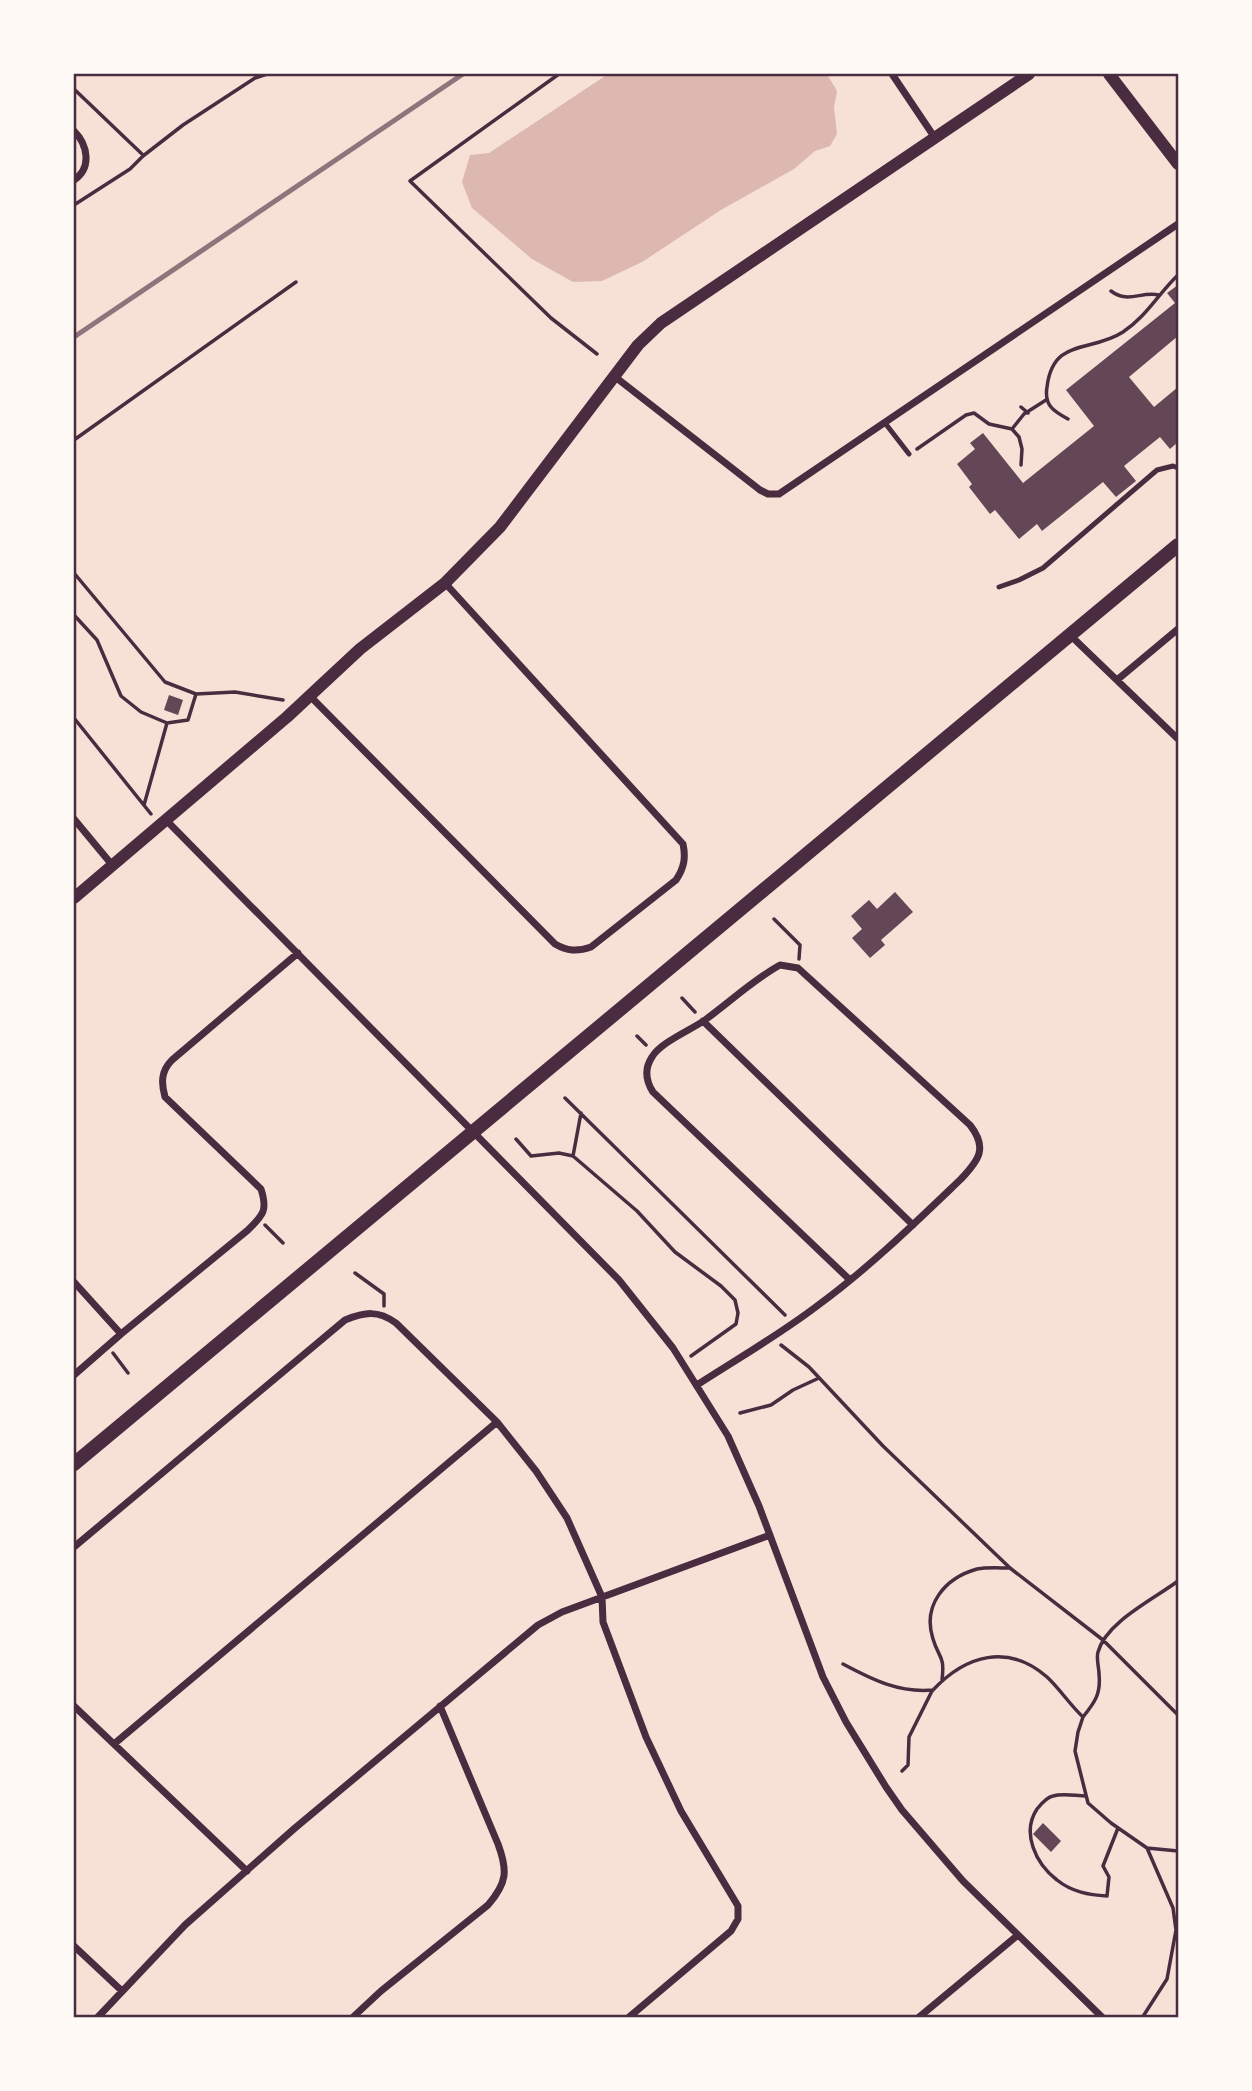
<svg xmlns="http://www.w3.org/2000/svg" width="1252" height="2091" font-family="Inter,sans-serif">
  <rect width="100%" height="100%" fill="#f7e1d7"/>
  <!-- water -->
  <path fill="#dcb8b0" d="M608 74H827L837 91 834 107 837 134 830 146 815 151 794 169 721 210 642 262 602 281 573 282 532 259 472 208 462 182 470 155 489 153Z"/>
  <!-- building -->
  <path fill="#644757" d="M1178 285V336L1129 377 1154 407 1178 387V442L1170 449 1160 437 1124 466 1136 481 1116 497 1103 482 1042 531 1037 524 1019 539 995 510 990 514 969 487 972 484 957 464 975 449 970 443 983 433 1023 483 1094 426 1066 390 1175 303 1167 293Z
    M169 695 183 700 178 715 164 710Z
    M895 892 913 912 881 940 885 945 870 958 852 938 862 929 851 916 869 900 877 909Z
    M1043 1823 1061 1841 1051 1852 1033 1834Z"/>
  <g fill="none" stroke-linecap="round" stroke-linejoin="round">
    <!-- path -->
    <path stroke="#4a2c40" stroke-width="3.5" d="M559 74 410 181 551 318 597 354
      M74 89 143 155
      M74 205 130 169 143 156 183 125 255 78 267 74
      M1111 291C1128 304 1141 291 1159 295
      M1021 407 1028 413
      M1068 419C1053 411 1044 405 1047 387 1053 337 1091 353 1123 332 1146 317 1159 293 1178 275
      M1012 429 1024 414 1046 400
      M74 440 296 282
      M917 449 966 415 974 413 989 424 1012 429 1019 437 1022 449 1021 465
      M74 573 165 682 196 694 235 692 283 700
      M74 615 97 640 121 696 141 712 167 723 188 720 196 694
      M74 718 151 814
      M144 805 167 723
      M774 919 800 945 799 959
      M682 998 695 1012
      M637 1036 646 1045
      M565 1098 785 1315
      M516 1139 531 1156 559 1153 573 1156 637 1211 675 1252 721 1286 735 1300 738 1313 736 1324 691 1356
      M573 1156 581 1113
      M265 1225 283 1243
      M355 1273 384 1294V1306
      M781 1345 809 1367 883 1446 1010 1568 1103 1640 1178 1715
      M113 1353 128 1373
      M740 1413 771 1405 793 1390 819 1378
      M843 1664C873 1680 899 1693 933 1690 966 1655 1008 1643 1047 1677 1060 1689 1070 1705 1083 1717 1095 1702 1101 1694 1099 1674 1099 1667 1096 1659 1098 1652 1106 1622 1154 1599 1178 1581
      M942 1680C945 1655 939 1659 933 1639 922 1605 945 1578 977 1569 987 1567 999 1568 1010 1568
      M1083 1717 1078 1732 1075 1751 1088 1803 1111 1823 1147 1848 1173 1908 1176 1930 1167 1979 1142 2018
      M902 1771 908 1765 909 1737 932 1691
      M1086 1796C1076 1796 1063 1793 1053 1796 1047 1797 1041 1804 1037 1809 1021 1833 1036 1864 1057 1880 1072 1892 1089 1895 1107 1896L1109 1877 1103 1866 1118 1828
      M1147 1848 1178 1851"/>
    <!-- service -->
    <path stroke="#4a2c40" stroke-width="5" d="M885 423 909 454
      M999 587 1019 580 1043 568 1157 470 1173 466 1178 468"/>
    <!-- minor -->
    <path stroke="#4a2c40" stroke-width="7" d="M892 74 935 138
      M74 131C88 145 92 168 74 180
      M614 376 760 490 768 494H779L1178 224
      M1070 635 1178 739
      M1117 680 1178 629
      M310 696 555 944C567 951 577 952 591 947L676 880C684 868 686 858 683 844L445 583
      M74 819 113 866
      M166 820 619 1280 673 1348 728 1436 759 1506 823 1677 846 1722 886 1787 902 1810 963 1881 1103 2018
      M703 1021 913 1225
      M74 1282 121 1334 74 1375
      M121 1334 248 1230C263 1215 268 1211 261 1189L165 1097C161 1083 161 1071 172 1060L298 953
      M697 1385C737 1359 779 1335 817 1306 869 1268 915 1223 961 1179 979 1160 988 1148 970 1125L798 968 780 965C753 980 730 1002 705 1020 691 1030 661 1042 652 1057 644 1069 646 1081 653 1092L850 1280
      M74 1547 345 1320C365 1312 378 1310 396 1323L497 1422 536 1471 567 1518 602 1597 603 1622 646 1737 681 1811 738 1906V1919L731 1931 628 2018
      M74 1706 247 1871
      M114 1744 497 1422
      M74 1946 122 1991
      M97 2018 185 1925 295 1828 538 1625 562 1612 770 1535
      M352 2018 381 1991 488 1905C507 1883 508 1871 498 1844L440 1706
      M918 2018 1018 1935"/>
    <!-- tertiary -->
    <path stroke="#4a2c40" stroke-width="12" d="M1109 74 1178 164
      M74 898 287 717 360 649 445 583 500 527 638 345 661 323 1029 74"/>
    <!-- secondary -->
    <path stroke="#4a2c40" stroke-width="14" d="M74 1464 1178 545"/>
    <!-- rail -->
    <path stroke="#8f747c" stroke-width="5" d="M74 337 463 74"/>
  </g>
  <!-- border -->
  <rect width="1252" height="2091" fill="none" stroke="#fffaf5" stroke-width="150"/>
  <rect x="75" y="75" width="1102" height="1941" fill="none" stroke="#4a2c40" stroke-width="2.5"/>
</svg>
